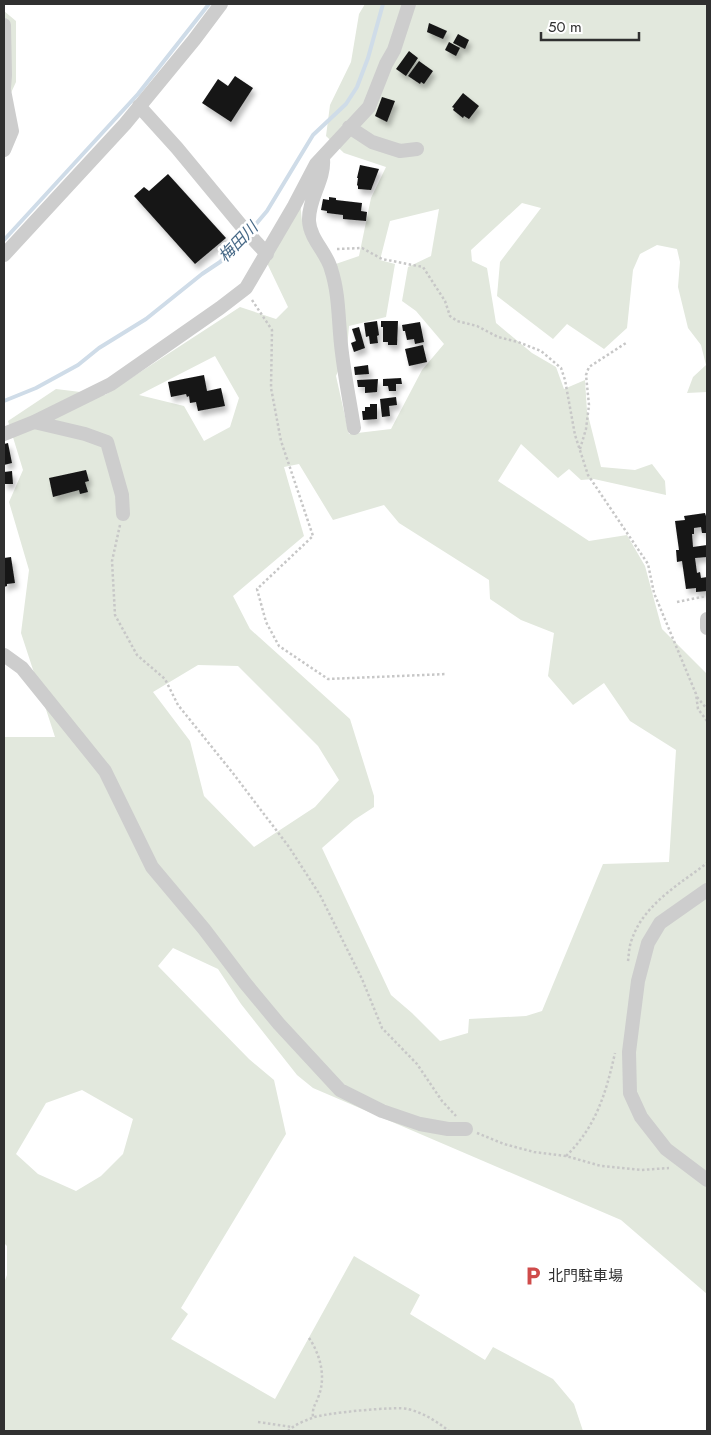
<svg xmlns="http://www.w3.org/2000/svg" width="711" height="1435" font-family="Jost,'Noto Sans JP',sans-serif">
  <defs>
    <filter id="shadow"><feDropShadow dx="3" dy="5" stdDeviation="2.5" flood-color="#0004"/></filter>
  </defs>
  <rect width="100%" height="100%" fill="#fff"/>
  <!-- green -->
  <path fill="#e2e8dd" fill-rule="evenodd" d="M365 4H707V392L687 393 693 377 706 365 701 345 688 328 678 287 680 262 677 249 657 245 640 254 633 270 627 328 604 349 567 324 553 339 497 296 500 262 541 208 522 203 471 250 472 261 487 268 496 323 532 353 556 367 564 389 585 380 587 411 601 467 635 470 652 464 665 481 666 495 594 479 581 480 569 469 558 478 521 444 498 481 589 541 627 535 645 566 662 629 707 674V1294L621 1220 313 1088 297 1075 241 1004 218 969 173 948 158 966 249 1059 274 1080 286 1134 181 1308 188 1314 171 1339 275 1399 354 1256 420 1295 410 1314 485 1360 493 1347 553 1379 574 1404 583 1431H4V1283L7 1275V1246L4 1243V737H55L21 633 29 570 9 502 23 470 8 421 56 389 105 395 240 307 276 319 288 307 266 261 300 202 302 221 327 267 359 256 371 198 386 167 344 153 326 136 330 105 351 62 359 14ZM439 209 431 256 408 267 402 301 416 311 444 344 422 370 391 429 349 434 336 376 347 349 349 326 386 317 395 264 380 260 390 221ZM215 356 239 398 230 427 204 441 184 406 139 395ZM299 464 333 520 384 505 399 523 489 580 490 599 521 620 554 633 548 676 573 705 604 683 630 721 676 750 669 862 603 864 542 1011 526 1016 469 1019 468 1033 440 1041 412 1013 391 995 322 848 354 820 374 807V796L350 719 250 629 233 596 304 536 284 467ZM198 665 238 666 318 746 339 780 315 807 254 847 204 796 190 741 153 692ZM82 1090 133 1119 123 1154 101 1176 76 1191 38 1174 16 1154 46 1103Z
    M4 11 16 21V82L4 108Z"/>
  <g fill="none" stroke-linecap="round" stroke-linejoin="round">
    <!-- stream -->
    <path stroke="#cfdce8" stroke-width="4" d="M250 231 267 211 313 135 346 104 357 87 368 58 383 4
      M4 240 138 94 209 4
      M4 401 36 388 78 365 99 348 146 319 202 274 220 262 246 236"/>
  </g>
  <!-- building -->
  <path fill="#171717" filter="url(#shadow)" d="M429 23 447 31 443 39 427 32Z
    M458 34 469 40 465 49 453 43Z
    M449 42 460 48 456 56 445 50Z
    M409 51 418 58 406 76 396 69Z
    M419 61 433 71 424 84 421 82 420 84 408 76Z
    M235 76 253 88 231 122 202 103 218 79 228 86Z
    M463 93 479 106 469 119 464 116 463 118 453 110 454 108 452 107Z
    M382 97 395 101 387 122 375 116Z
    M360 165 379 169 371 190 358 189V186L357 185 358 178H357Z
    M168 174 226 238 195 264 134 196 144 187 149 191Z
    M329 197 336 198V200L362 203 361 211 367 212 366 221 343 219V215L327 213V211L321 210 323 199 329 200Z
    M377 321 379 335 377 336 378 343 370 344 369 336 366 337 364 323Z
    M381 321H398L397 345H388V342H383V327H381Z
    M420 322 424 342 415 344 414 339 407 340 405 331H403L402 325Z
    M359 327 365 348 354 352 351 343 356 341 352 329Z
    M423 345 427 362 409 366 405 349Z
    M368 365 369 374 355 375 354 367Z
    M204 375 207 391 221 388 225 406 198 411 196 402 190 403 189 396 187 397 186 394 171 397 168 382Z
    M401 378 402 384H396V391H389L388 386H383V379Z
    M378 379 377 392 365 393V387H358L357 380Z
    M396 397 397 405 389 406 390 416 382 417 380 399Z
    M370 404H377V419L363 420 362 411H365V407H370Z
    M8 443 12 463 4 465V444Z
    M86 470 89 481 85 482 88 492 80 494 79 490 53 497 49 478Z
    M12 471 13 484H4V472Z
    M705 513 706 516H707V533H702L701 527 694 528V534H692L693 547 707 545V557L695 558 697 573 700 572 701 578 707 577V591L696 592V588L686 589 682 561 677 562 676 550H679L675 521 685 520 684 516Z
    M11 557 15 583 7 584V586L4 587V558Z"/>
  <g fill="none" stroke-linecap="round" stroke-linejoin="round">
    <!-- path -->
    <path stroke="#c7c7c7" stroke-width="2.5" stroke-dasharray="2.5 2.5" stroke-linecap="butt" d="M337 249 362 248 382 259 423 267 445 301 450 316 457 321 477 326 498 337 518 342 541 351 561 368 565 380 575 435 588 475 648 564 654 593 696 694 698 709 707 721
      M252 300 272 330 271 388 281 441 313 536 257 589 266 622 279 646 328 679 447 674
      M580 449 586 429 589 405 586 375 589 367 626 343
      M120 525 112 561 115 615 137 655 165 679 178 705 232 772 289 847 320 895 362 979 382 1028 417 1064 442 1101 456 1116
      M677 602 707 596
      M697 697 707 709
      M628 961C629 954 629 946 632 939 644 904 680 884 707 863
      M477 1133 504 1144 534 1152 566 1156 601 1166 641 1170 669 1168
      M566 1156C596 1127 606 1093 615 1053
      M309 1338C320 1354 326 1376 319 1395 316 1405 312 1406 313 1417
      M258 1422 292 1427
      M288 1431C294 1425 304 1421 312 1418 323 1413 397 1406 408 1409 424 1413 436 1421 449 1431"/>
    <!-- minor -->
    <path stroke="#cdcdcd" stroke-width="14" d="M4 25 5 75 4 88
      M4 90 12 131 4 150
      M139 106 177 148 244 229 267 254
      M349 127 372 142 400 151 417 149
      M323 159C325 180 308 199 309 221 310 239 327 253 331 269 340 296 338 325 342 353 345 378 350 403 354 428
      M4 255 125 124 194 40 221 4
      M34 422 85 434 107 442 122 495 123 514
      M4 434 34 422 111 384 220 308 246 288 294 206 316 164 369 107 386 64 394 50 409 4
      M707 619V628
      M4 655 22 668 105 771 152 867 204 929 245 983 279 1024 340 1090 382 1111 420 1124 448 1129H466
      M707 890 660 923 648 943 638 981 629 1052 630 1093 641 1117 666 1149 707 1180"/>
  </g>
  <!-- icons -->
  <defs>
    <symbol id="parking-bare" viewBox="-9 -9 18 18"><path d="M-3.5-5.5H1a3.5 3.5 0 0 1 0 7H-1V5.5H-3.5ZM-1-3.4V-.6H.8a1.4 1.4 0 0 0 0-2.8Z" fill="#cf4b4a" stroke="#fff" stroke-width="2.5" paint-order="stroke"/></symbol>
  </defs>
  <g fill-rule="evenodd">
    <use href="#parking-bare" x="519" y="1262" width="28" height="28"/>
  </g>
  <g text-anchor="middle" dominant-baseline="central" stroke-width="5" stroke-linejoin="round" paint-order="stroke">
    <!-- poi labels -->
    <g font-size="15" fill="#303030" stroke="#fff" text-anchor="start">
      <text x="548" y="1276">北門駐車場</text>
    </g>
    <!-- water labels -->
    <g font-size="16" font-style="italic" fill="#486a88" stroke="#fff">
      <text transform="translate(238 242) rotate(-46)">梅田川</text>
    </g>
  </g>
  <!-- border -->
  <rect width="711" height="1435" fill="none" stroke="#303030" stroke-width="10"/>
  <!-- scale -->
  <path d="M541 32v8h98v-8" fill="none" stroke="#303030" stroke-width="2.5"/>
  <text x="548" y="32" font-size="15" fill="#303030" stroke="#ffffff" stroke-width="4" paint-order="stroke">50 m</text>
</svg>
